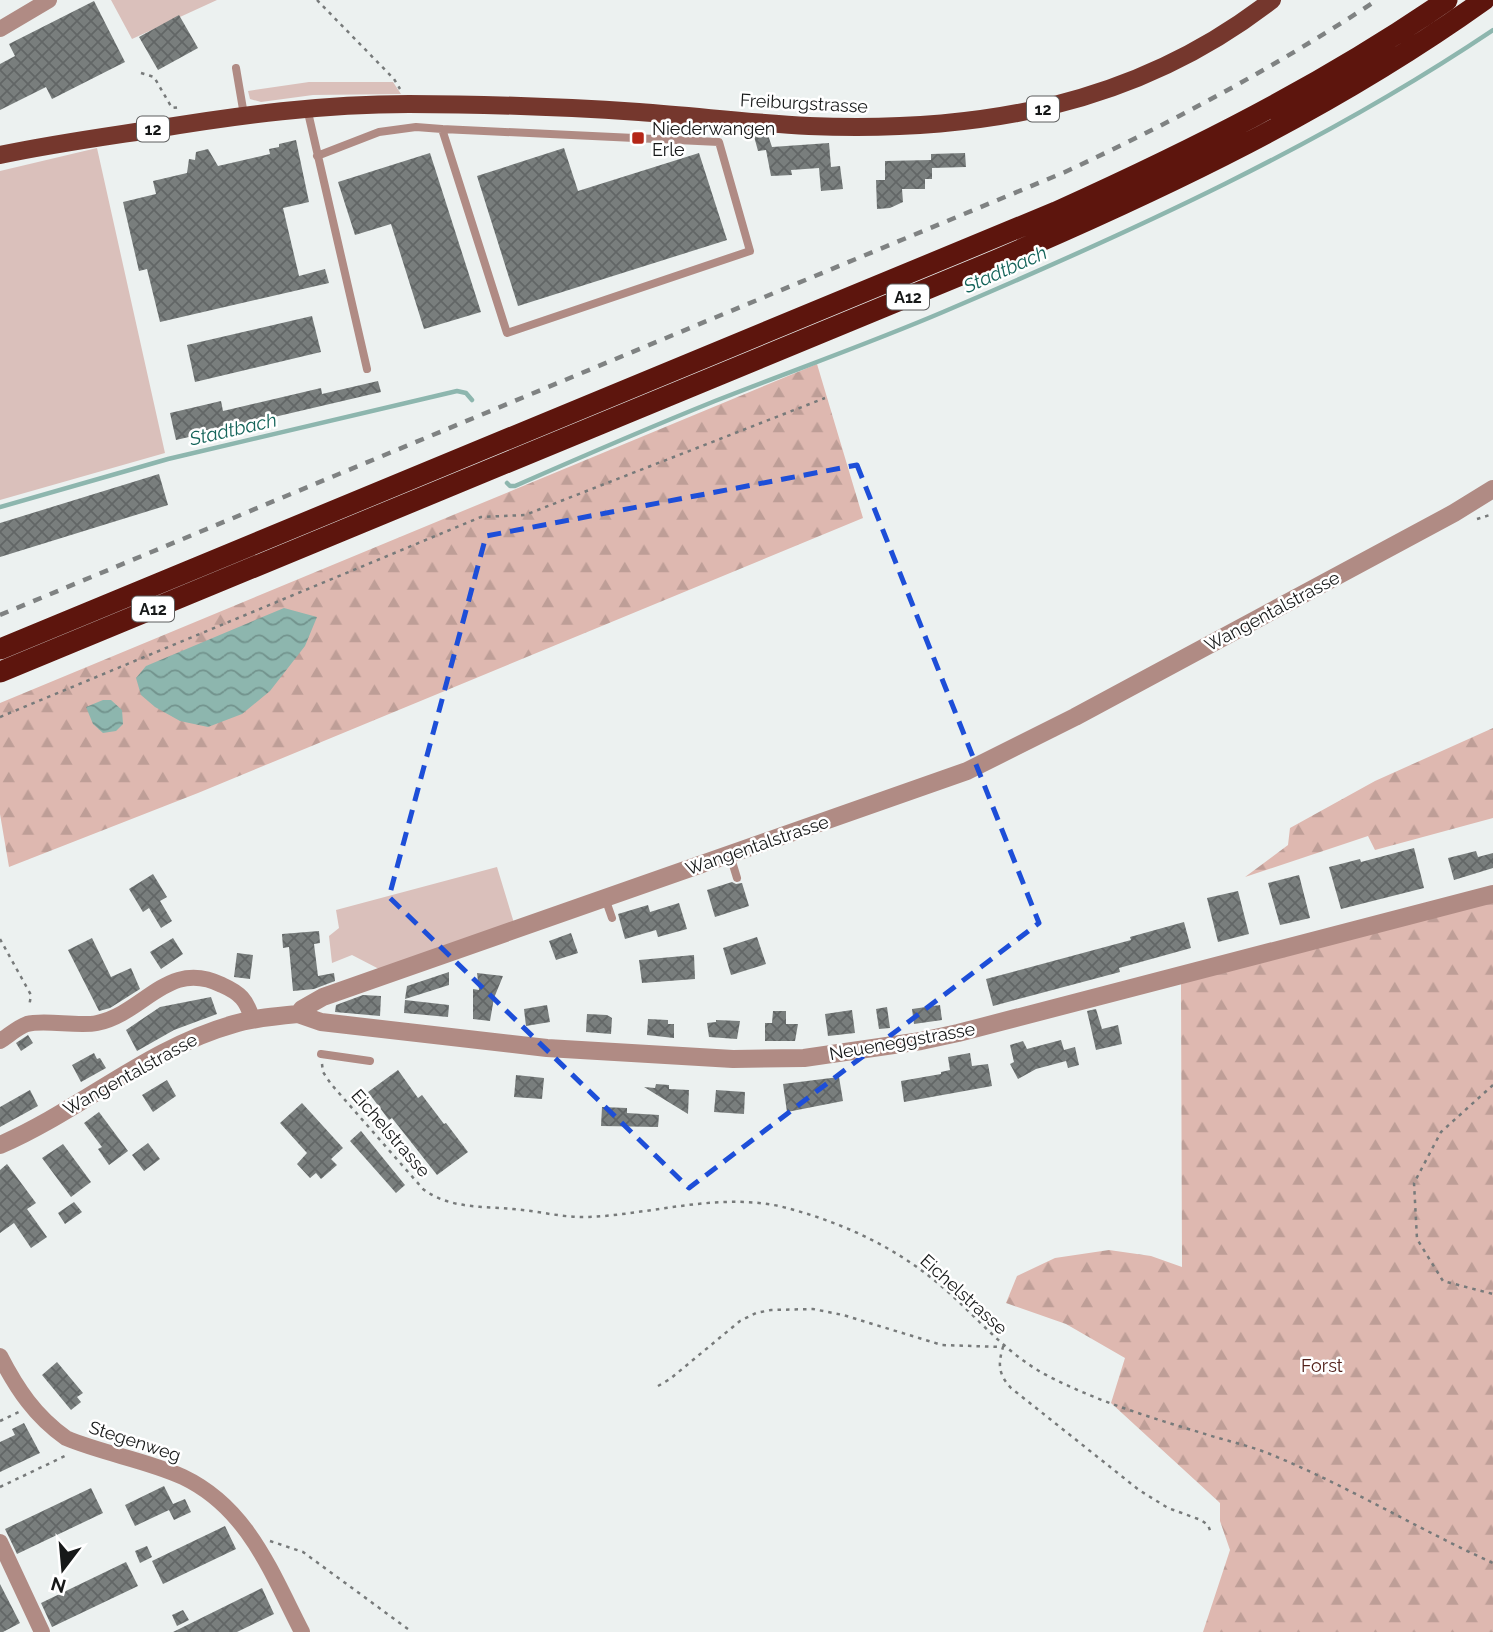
<svg xmlns="http://www.w3.org/2000/svg" width="1493" height="1632" font-family="Raleway,sans-serif">
  <defs>
    <pattern id="forest-firs" width="22" height="20" patternUnits="userSpaceOnUse" patternTransform="scale(1.75)"><rect width="22" height="20" fill="#deb8b0"/><path d="M5 1l3.5 6h-7zM16 11l3.5 6h-7z" fill="#be9e97"/></pattern>
    <pattern id="water-waves" width="16" height="10" patternUnits="userSpaceOnUse" patternTransform="scale(1.75)"><rect width="16" height="10" fill="#8db6ae"/><path d="M0 5q4-4 8 0t8 0" fill="none" stroke="#72938d"/></pattern>
    <pattern id="building-cross-hatch" width="8" height="8" patternUnits="userSpaceOnUse" patternTransform="scale(1.75)"><rect width="8" height="8" fill="#797e7d"/><path d="M0 0l8 8M0 8l8-8" fill="none" stroke="#626666"/></pattern>
  </defs>
  <rect width="100%" height="100%" fill="#ecf1f0"/>
  <!-- grass -->
  <path fill="#dac0bb" d="M111 0H217L132 39Z
    M309 82H393L401 94 313 95 261 102 250 99 248 91Z
    M97 148 165 453 0 500V171Z
    M497 867 514 923 381 970 352 955 332 963 329 936 339 928 336 910Z"/>
  <!-- forest -->
  <path fill="url(#forest-firs)" fill-rule="evenodd" d="M817 364 863 518 198 793 9 867 0 814V703ZM180 654 242 714 147 666Z
    M1493 728V818L1375 850 1368 836 1245 877 1288 845 1290 828 1375 781Z
    M1493 902V1632H1203L1230 1550 1220 1521V1503L1111 1403 1125 1358 1066 1324 1006 1303 1017 1276 1055 1258 1109 1250 1151 1256 1182 1267 1181 983Z"/>
  <!-- water -->
  <path fill="url(#water-waves)" d="M284 608 317 617 305 646 270 691 242 714 208 727 180 721 155 707 141 695 136 678 146 666Z
    M103 700H111L122 710 123 724 116 731 103 733 93 724 86 707Z"/>
  <g fill="none" stroke-linecap="round" stroke-linejoin="round">
    <!-- stream -->
    <path stroke="#8db6ae" stroke-width="4.5" d="M507 483 510 486H515C581 457 648 428 715 401 791 371 868 344 943 312 1133 231 1322 145 1493 30
      M0 507 168 459 457 391 466 393 472 400"/>
  </g>
  <!-- building -->
  <path fill="url(#building-cross-hatch)" d="M94 1 125 62 52 99 46 87 0 110V64L15 56 9 44Z
    M179 15 198 48 158 70 139 37Z
    M768 135 772 147 829 143 831 167 840 166 843 189 821 191 819 168 791 170 792 175 771 176 766 150 758 151 754 136Z
    M296 140 309 202 283 208 299 276 325 269 329 283 160 322 147 269 139 271 123 202 156 194 153 181 187 173 189 159 195 160 196 152 208 149 218 166 270 154 269 149 279 147V144Z
    M564 148 578 191 699 153 727 240 518 306 477 176Z
    M430 153 481 312 424 329 391 224 355 235 338 182Z
    M965 153 966 167 932 168V161V179H925V189H902L903 202 890 208 877 209 876 180H885V161L931 160V154Z
    M312 316 321 352 195 382 187 345Z
    M378 381 381 392 176 440 170 413 221 401 223 411 321 388 322 394Z
    M159 474 168 505 0 557V523Z
    M1414 848 1424 888 1341 909 1329 867 1360 859 1361 862Z
    M1476 851 1478 857 1493 853V868L1454 880 1448 858Z
    M153 874 167 897 160 901 172 921 161 928 149 908 143 912 129 889Z
    M1299 875 1310 918 1280 925 1268 883Z
    M732 882 736 884 742 883 749 906 715 917 707 890Z
    M1238 891 1249 934 1218 942 1207 898Z
    M679 903 687 929 658 937 656 930 625 939 618 914 648 905 650 912Z
    M1184 922 1191 948 1119 968 1120 972 993 1006 986 979 1131 940 1130 937Z
    M319 931 320 943 314 944 318 976 334 973 335 981 314 989 293 991 289 947 283 948 282 934Z
    M571 933 578 953 556 960 549 941Z
    M757 937 766 964 731 975 723 948Z
    M92 938 111 977 131 968 140 989 110 1008 99 1011 68 950Z
    M173 938 183 954 161 969 150 952Z
    M237 953 253 955 250 979 234 977Z
    M694 955 695 979 642 983 639 960Z
    M449 972V985L405 999 407 986Z
    M477 973 503 976 494 998 490 1021 473 1019V989L479 990Z
    M363 995 381 996 380 1016 335 1012 336 1005Z
    M211 997 217 1014 174 1030 137 1051 126 1030 160 1007Z
    M405 1000 449 1005 448 1017 404 1013Z
    M547 1005 550 1022 526 1026 524 1009Z
    M940 1005 942 1020 914 1024 912 1009Z
    M887 1007 890 1028 879 1029 876 1009Z
    M1096 1009 1102 1029 1118 1025 1122 1044 1096 1050 1087 1011Z
    M852 1010 855 1033 828 1036 825 1014Z
    M773 1011H786V1024H798L795 1041H765V1023H772Z
    M587 1014 607 1015 612 1018 611 1034 586 1032Z
    M648 1019 668 1020V1024H674V1038L647 1035Z
    M716 1020 740 1021 737 1039 709 1037 707 1023 716 1022Z
    M28 1035 33 1043 21 1051 16 1043Z
    M1061 1040 1064 1050 1075 1047 1079 1065 1068 1068 1065 1057 1066 1061 1036 1069 1018 1079 1010 1064 1014 1062 1010 1045 1023 1041 1027 1049Z
    M94 1053 97 1059 100 1058 106 1068 81 1082 72 1065Z
    M970 1053 972 1066 988 1064 992 1086 904 1102 901 1081 941 1074V1072L950 1070 948 1057Z
    M398 1070 418 1098 422 1095 444 1124 446 1123 468 1152 437 1175 392 1118 389 1120 368 1092Z
    M516 1075 544 1078 542 1099 514 1097Z
    M839 1077 843 1101 787 1112 783 1084Z
    M167 1080 176 1096 153 1112 142 1095Z
    M656 1084 669 1085V1089L689 1090 688 1114 644 1087 655 1088Z
    M30 1090 38 1106 0 1127V1107Z
    M716 1090 745 1092 744 1114 714 1112Z
    M302 1103 343 1148 331 1159 337 1165 321 1179 316 1173 310 1178 297 1164 307 1153 280 1123Z
    M602 1107 627 1108V1113L659 1115 658 1127 601 1126Z
    M99 1112 128 1151 109 1165 98 1149 102 1147 84 1123Z
    M361 1131 405 1185 396 1193 350 1141Z
    M148 1143 160 1159 144 1171 132 1155Z
    M63 1144 91 1182 71 1197 42 1158Z
    M7 1164 36 1203 27 1209 47 1237 31 1248 14 1223 0 1233V1170Z
    M74 1202 82 1212 65 1224 58 1213Z
    M57 1362 83 1393 77 1397 81 1402 71 1410 42 1375Z
    M24 1423 40 1453 0 1472V1442L15 1435 12 1429Z
    M164 1486 173 1504 185 1499 191 1512 174 1520 169 1510 135 1526 125 1505Z
    M91 1488 103 1513 17 1554 5 1529Z
    M225 1526 236 1549 163 1584 152 1561Z
    M147 1546 152 1557 140 1563 135 1551Z
    M126 1562 138 1586 52 1627 41 1603Z
    M0 1584 20 1623 3 1632H0Z
    M262 1588 274 1614 237 1632H173Z
    M183 1610 189 1620 177 1626 172 1615Z"/>
  <g fill="none" stroke-linecap="round" stroke-linejoin="round">
    <!-- path -->
    <path stroke="#777a7a" stroke-width="2.5" stroke-dasharray="3.5 5" stroke-linecap="butt" d="M317 0 394 79 400 89
      M141 73 154 77 172 108 181 107
      M1477 519 1493 514
      M0 717 481 517 525 515 825 398
      M0 939 31 995 29 1007
      M322 1064 323 1072 331 1084 423 1189C449 1209 483 1206 513 1209 539 1211 563 1218 589 1217 654 1214 723 1191 787 1208 847 1224 901 1250 947 1291 982 1322 1007 1355 1050 1377 1103 1404 1159 1420 1215 1437 1236 1443 1257 1448 1277 1457 1351 1488 1420 1530 1493 1563
      M1493 1085 1441 1132 1414 1183 1417 1239 1443 1281 1493 1294
      M658 1386 670 1379 740 1321 756 1313 771 1310 813 1309 843 1315 942 1345 1003 1347C998 1364 998 1374 1011 1388L1139 1490 1168 1508 1201 1520 1208 1525 1211 1533
      M0 1421 19 1412
      M0 1487 67 1455
      M270 1541 303 1552 412 1632"/>
    <!-- service -->
    <path stroke="#b08b84" stroke-width="8" d="M236 68 244 115
      M307 108 367 369
      M317 156 379 132 416 127 442 129 719 142 750 251 507 333 442 129
      M730 855 737 878
      M605 898 612 918
      M321 1054 370 1061"/>
    <!-- minor -->
    <path stroke="#b08b84" stroke-width="16" d="M0 29 49 0
      M0 1041C8 1036 18 1027 27 1024 44 1019 78 1027 97 1023 145 1013 168 958 222 985 240 993 247 1000 252 1019
      M0 1356C17 1389 35 1416 66 1438 104 1454 146 1460 183 1477 248 1508 271 1572 302 1632
      M0 1542 42 1632"/>
    <!-- tertiary -->
    <path stroke="#b08b84" stroke-width="18" d="M298 1014 321 1022 547 1048 733 1059 804 1058 921 1041 958 1033 1493 894
      M0 1145C81 1110 148 1048 234 1024 254 1018 276 1016 298 1014L302 1009 323 997 967 771 1075 717 1454 513 1493 489"/>
    <!-- primary -->
    <path stroke="#75372d" stroke-width="18" d="M0 155C51 144 103 137 155 129 240 115 323 104 409 104 486 104 562 107 639 112 695 116 752 123 809 126 978 133 1136 106 1272 0"/>
    <!-- motorway -->
    <path stroke="#5d150d" stroke-width="21" d="M0 649 1056 212C1191 151 1324 85 1447 0
      M0 672 997 260C1167 187 1333 108 1484 0"/>
    <!-- rail -->
    <path stroke="#7f8282" stroke-width="4.5" stroke-dasharray="9 9" stroke-linecap="butt" d="M0 615 1065 172C1173 122 1277 66 1377 0"/>
  </g>
  <!-- marked area -->
  <path fill="none" stroke="#1d4ed8" stroke-width="5" stroke-dasharray="14 9" stroke-linejoin="round" d="M857 465 1039 923 689 1188 389 897 486 536Z"/>
  <!-- markers -->
  <rect fill="#b42617" stroke="#fff" stroke-width="2.5" x="631" y="131" width="14" height="14" rx="3.5"/>
  <g text-anchor="middle" dominant-baseline="central" stroke-width="5" stroke-linejoin="round" paint-order="stroke">
    <!-- shield labels -->
    <g fill="#fff" stroke="#5d5e5e" stroke-width="2">
      <rect x="1027" y="96.5" width="32" height="25" rx="5"/>
      <rect x="137" y="116.5" width="32" height="25" rx="5"/>
      <rect x="887" y="284.5" width="42" height="25" rx="5"/>
      <rect x="132" y="596.5" width="42" height="25" rx="5"/>
    </g>
    <g font-size="16" font-weight="bold" fill="#171919">
      <text x="1043" y="109">12</text>
      <text x="153" y="129">12</text>
      <text x="908" y="297">A12</text>
      <text x="153" y="609">A12</text>
    </g>
    <!-- street labels -->
    <g font-size="18" fill="#171919" stroke="#fff">
      <text transform="translate(804 103) rotate(3)">Freiburgstrasse</text>
      <text transform="translate(1272 611) rotate(-28)">Wangentalstrasse</text>
      <text transform="translate(757 845) rotate(-19)">Wangentalstrasse</text>
      <text transform="translate(902 1041) rotate(-10)">Neueneggstrasse</text>
      <text transform="translate(130 1074) rotate(-29)">Wangentalstrasse</text>
      <text transform="translate(391 1133) rotate(49)">Eichelstrasse</text>
      <text transform="translate(964 1294) rotate(42)">Eichelstrasse</text>
      <text transform="translate(135 1441) rotate(18)">Stegenweg</text>
    </g>
    <!-- poi labels -->
    <g font-size="18" fill="#171919" stroke="#fff" text-anchor="start">
      <text x="652" y="128">Niederwangen<tspan x="652" dy="21">Erle</tspan></text>
    </g>
    <!-- park labels -->
    <g font-size="18" fill="#52211a" stroke="#fff">
      <text x="1322" y="1365">Forst</text>
    </g>
    <!-- water labels -->
    <g font-size="19" font-style="italic" fill="#14645a" stroke="#fff">
      <text transform="translate(1005 269) rotate(-24)">Stadtbach</text>
      <text transform="translate(233 429) rotate(-13)">Stadtbach</text>
    </g>
  </g>
  <!-- north arrow -->
  <g transform="translate(63 1569) rotate(196)" stroke="#ffffff" stroke-width="5" paint-order="stroke">
  <path d="M0-5L12 26L0 18L-12 26Z" fill="#171919"/>
  <text y="-10" font-size="19" font-weight="bold" text-anchor="middle" fill="#171919">N</text>
  </g>
</svg>
